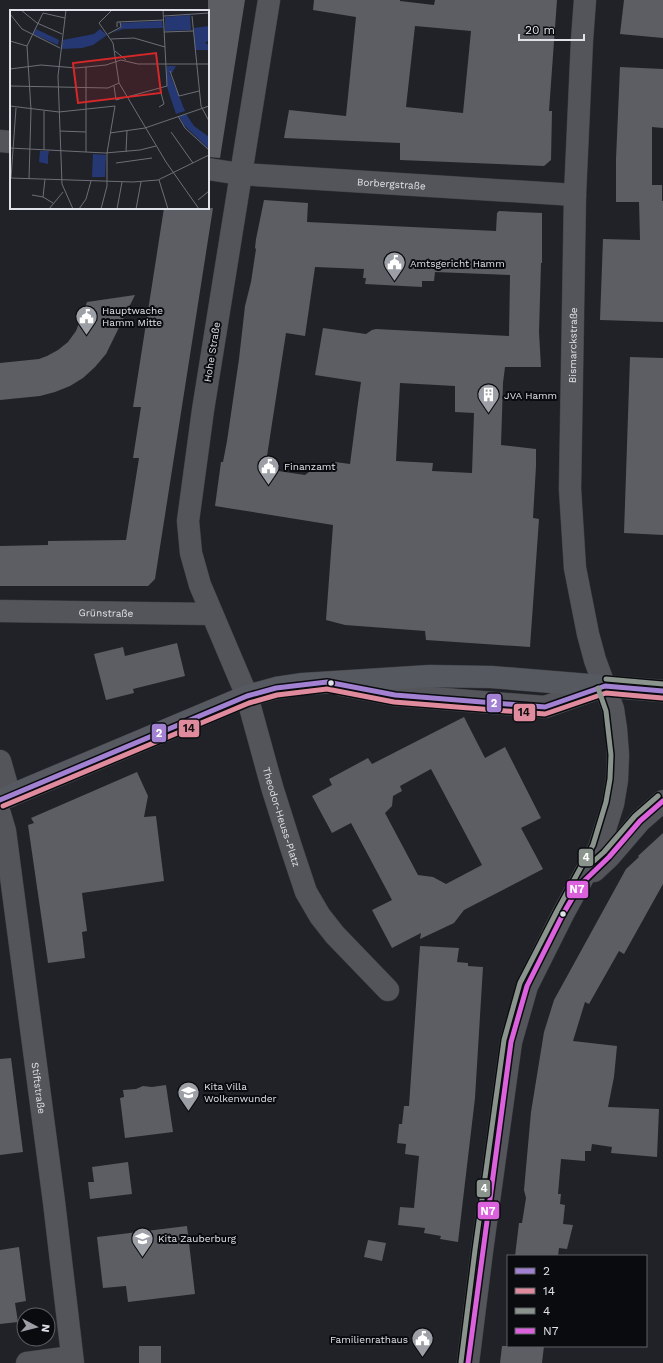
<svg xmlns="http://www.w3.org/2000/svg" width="663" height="1363" font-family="'Work Sans',sans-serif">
  <rect width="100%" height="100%" fill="#202228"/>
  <!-- building -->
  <path fill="#5c5e63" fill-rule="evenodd" d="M208 0H245L220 158 208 157Z
    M314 0H400V1L434 5 435 0H557L549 111H552L551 160 544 166 400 160V143L284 138 289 110 346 116 356 17 313 10ZM415 26 471 31 463 113 406 107Z
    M624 0H663V38L620 34Z
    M620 67 663 69V128L652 127V185H662V201H663V322L600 320 603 239 640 240 639 202H616V159Z
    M264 200 308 203 307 222 496 231 497 213 499 211 542 213V263H541L539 332 541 367H505L503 383 501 445 536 449V466L533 518 539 519 530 647 426 640 425 631 345 625 326 620 333 525 215 506 221 462H223L227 441 239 359 245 306 251 282 256 249 255 248 256 239ZM315 267 364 269 363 278H366L365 284 422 287V281H434L435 272 510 275 509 336 376 329 372 330 366 334 323 328 315 375 361 382 358 403 350 464 335 462 333 470 314 468 305 475 265 469 286 333 305 336ZM400 383 455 386V412L474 413 472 473 432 471 433 463 396 461Z
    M164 208H213L155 579 148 586H0V546L48 545V541L126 540 139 458H133L141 407H133Z
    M135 295 106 354 95 367 83 378 70 386 55 392 40 396 0 400V363L39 359 47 356 58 350 68 342 76 331 87 302Z
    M630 357 663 358V535L624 533Z
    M177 643 185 676 133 689 134 693 106 700 94 654 123 647 125 656Z
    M464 717 485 758 505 747 541 818 521 828 543 869 464 910 454 923 420 939 421 933 392 948 372 910 392 900 351 823 332 833 312 796 332 785 329 779 368 758 372 764ZM431 769 482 865 446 884 433 877 418 875 385 813 392 806 393 796 402 791 400 786Z
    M137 772 148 796 144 817 156 816 164 881 82 893 87 931 82 932 85 958 48 963 28 825 34 823 31 818Z
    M663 833V884L624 954 619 951 589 1004 585 1002 573 1041 617 1046 614 1077 608 1107 659 1109 657 1157 611 1153 612 1147 592 1144 591 1151H585V1161L561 1159 558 1194H561L560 1204 565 1205 563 1224 573 1225 567 1249 559 1248 558 1256H515L519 1223H522L526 1198 524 1190 531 1112 544 1032 554 1000 626 869 639 857 638 856Z
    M420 946 459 948 457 962 468 963V966L483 967 475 1098 458 1242 440 1239 441 1236 424 1233 425 1228 398 1225 400 1207 414 1208 419 1156 405 1154 406 1144 397 1143 399 1124H402L404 1106H409Z
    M11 1058 23 1152 0 1155V1059Z
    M166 1085 173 1132 125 1138 120 1098 124 1097 123 1090 136 1089 143 1086 152 1087Z
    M128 1162 132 1194 90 1199 88 1182H94L92 1167Z
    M187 1226 195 1294 128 1302 126 1286 103 1288 97 1237Z
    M368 1240 386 1243 382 1261 364 1257Z
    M19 1247 26 1301 15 1303 18 1322 0 1324V1250Z
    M139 1346H161V1363H139Z
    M502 1346H544L542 1363H500Z"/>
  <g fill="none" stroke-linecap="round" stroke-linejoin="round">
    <defs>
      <g id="minor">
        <path id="s1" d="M269 0 203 410 188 521 191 553 200 585 247 696 272 787 291 847 306 892 320 916 335 935 388 990"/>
        <path d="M0 141 11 142"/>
        <path id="s2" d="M208 169 240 174 575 195"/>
        <path id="s3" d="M0 611 212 614"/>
        <path d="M342 685 395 695 545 707 605 686"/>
        <path d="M0 761 10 796"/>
        <path id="s4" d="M0 814 5 831 54 1202 73 1363"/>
        <path d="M594 871 609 857 640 821 663 801"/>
        <path d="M27 1363 72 1357"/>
        <path id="s5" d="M468 1363 482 1251 511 1042 527 986 563 914 599 848 613 804 617 780 618 755 616 729 613 709 595 660 588 634 575 568 570 489 575 195 582 40 585 0"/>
      </g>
      <path id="major" d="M0 800 247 696 276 688 303 684 430 676 491 677 663 691"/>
    </defs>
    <!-- minor casing -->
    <use href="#minor" stroke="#3d3f43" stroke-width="23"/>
    <!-- major casing -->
    <use href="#major" stroke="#3d3f43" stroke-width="23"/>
    <!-- minor -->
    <use href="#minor" stroke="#53555a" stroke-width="22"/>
    <!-- major -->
    <use href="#major" stroke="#565960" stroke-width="22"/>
    <defs>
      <path id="bus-1" d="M0 800 247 696 276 688 327 682 395 695 545 707 605 686 663 691"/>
      <path id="bus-2" d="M3 806 249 703 277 695 327 689 394 702 545 714 606 693 662 698"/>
      <path id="bus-3" d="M606 679 663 684
        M594 861 604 852 635 816 658 796
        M461 1362 475 1250 504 1040 520 983 557 911 593 845 606 802 610 779 611 755 606 711 598 688"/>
      <path id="bus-4" d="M468 1363 511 1042 527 986 563 914 580 885 609 857 640 821 663 801"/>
    </defs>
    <!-- bus-1 casing -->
    <use href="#bus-1" stroke="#090b0f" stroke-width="8"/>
    <!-- bus-2 casing -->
    <use href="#bus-2" stroke="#090b0f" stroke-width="8"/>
    <!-- bus-3 casing -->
    <use href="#bus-3" stroke="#090b0f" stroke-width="8"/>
    <!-- bus-4 casing -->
    <use href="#bus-4" stroke="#090b0f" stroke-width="8"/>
    <!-- bus-1 -->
    <use href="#bus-1" stroke="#a381d2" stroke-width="5"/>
    <!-- bus-2 -->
    <use href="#bus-2" stroke="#e08b9d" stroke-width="5"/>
    <!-- bus-3 -->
    <use href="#bus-3" stroke="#8a938c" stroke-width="5"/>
    <!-- bus-4 -->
    <use href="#bus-4" stroke="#db61dd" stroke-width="5"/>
  </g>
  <!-- icons -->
  <defs>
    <symbol id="civic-pin" viewBox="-11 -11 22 30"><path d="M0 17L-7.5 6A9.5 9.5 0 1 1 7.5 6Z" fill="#9c9fa5" stroke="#090b0f"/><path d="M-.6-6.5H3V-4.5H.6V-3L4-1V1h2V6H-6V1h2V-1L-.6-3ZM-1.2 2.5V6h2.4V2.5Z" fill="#fff"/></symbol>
    <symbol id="building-pin" viewBox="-11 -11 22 30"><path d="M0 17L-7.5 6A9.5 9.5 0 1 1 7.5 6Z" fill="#9c9fa5" stroke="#090b0f"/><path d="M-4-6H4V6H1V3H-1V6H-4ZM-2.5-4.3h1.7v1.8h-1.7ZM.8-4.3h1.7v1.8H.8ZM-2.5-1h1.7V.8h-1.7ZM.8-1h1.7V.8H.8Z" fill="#fff"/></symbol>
    <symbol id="school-pin" viewBox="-11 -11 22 30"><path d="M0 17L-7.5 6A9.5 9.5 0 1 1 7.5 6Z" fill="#9c9fa5" stroke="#090b0f"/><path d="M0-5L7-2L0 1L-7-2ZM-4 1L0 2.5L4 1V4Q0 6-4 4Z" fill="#fff"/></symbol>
  </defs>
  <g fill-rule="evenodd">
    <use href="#civic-pin" x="382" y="250" width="25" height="34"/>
    <use href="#civic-pin" x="74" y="304" width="25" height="34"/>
    <use href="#building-pin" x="476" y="382" width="25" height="34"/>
    <use href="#civic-pin" x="256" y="454" width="25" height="34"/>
    <use href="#school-pin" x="176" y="1080" width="25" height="34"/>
    <use href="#school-pin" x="130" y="1226" width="25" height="34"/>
    <use href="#civic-pin" x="410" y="1326" width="25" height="34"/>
  </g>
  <!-- markers -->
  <g fill="#dfe2e9" stroke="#090b0f" stroke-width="1.5">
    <circle cx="331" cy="683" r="3.5"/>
    <circle cx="563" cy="914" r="3.5"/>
  </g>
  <g text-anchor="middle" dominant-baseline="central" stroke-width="4" stroke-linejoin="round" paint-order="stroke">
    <!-- street labels -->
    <g font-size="10" fill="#dfe2e9" stroke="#090b0f">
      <text stroke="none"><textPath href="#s2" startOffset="184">Borbergstraße</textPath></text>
      <text stroke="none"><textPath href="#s5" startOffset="1049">Bismarckstraße</textPath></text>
      <text transform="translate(212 352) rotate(-81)">Hohe Straße</text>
      <text stroke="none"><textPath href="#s3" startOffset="106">Grünstraße</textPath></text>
      <text stroke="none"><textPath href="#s1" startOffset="839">Theodor-Heuss-Platz</textPath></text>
      <text stroke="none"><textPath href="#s4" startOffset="277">Stiftstraße</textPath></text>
    </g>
    <!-- poi labels -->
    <g font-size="10" fill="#dfe2e9" stroke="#090b0f" text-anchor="start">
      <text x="410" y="263">Amtsgericht Hamm</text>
      <text x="102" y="310">Hauptwache<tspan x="102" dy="12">Hamm Mitte</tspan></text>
      <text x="504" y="395">JVA Hamm</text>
      <text x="284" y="466">Finanzamt</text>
      <text x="204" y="1086">Kita Villa<tspan x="204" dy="12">Wolkenwunder</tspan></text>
      <text x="158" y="1238">Kita Zauberburg</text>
      <text x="408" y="1339" text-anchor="end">Familienrathaus</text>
    </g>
  </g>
  <!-- overview -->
  <g transform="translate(10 10)">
    <rect width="199" height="199" fill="#202228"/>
    <path d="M180 5 181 20 155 21V7ZM152 11 153 18 113 19 102 23 111 18V13ZM199 16V30L195 33 199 35V40H185L184 18ZM26 19 49 30 48 35 23 24ZM90 19 97 25 83 35 72 38 51 39 53 30 84 24ZM157 56H166L162 63 159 62 175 101 166 104 157 77ZM176 104 184 116 199 127V139L174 115 169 106ZM30 141H39L38 146H34H38V154L29 152ZM83 144 96 145 95 167H82Z" fill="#253874"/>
    <path fill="none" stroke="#6c6f75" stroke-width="1" d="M11 0 27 13 52 24M56 0 48 66 52 174 63 199M102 0 89 13 103 33 109 73 156 152 189 199M0 4 12 19 50 38M154 6 199 3M182 6 191 96 199 111M107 17V12L154 10M154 22 183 21M98 24 111 17 110 12M101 29 124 28 155 37M0 31 17 36M105 41 116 50M76 57V142M0 59 31 55 66 58 96 55 111 50 128 54H199M160 61 169 86 189 81M0 76 98 78 109 73M104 76 106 90 116 87M117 87 157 76 153 0M0 96 49 102 105 96 97 143V176L91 199M149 97 154 94 150 79M34 101V140M168 106 175 118 199 140M50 121 76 122M161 122 183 153M100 123 135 118 199 96M0 138 95 143 130 140 146 136M116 142 117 120M106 153 142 148M0 168 123 172 148 170 199 145M1 168 6 98M19 169 21 100 17 36 33 3 55 8M149 170 158 199M22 185 33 187 43 193M33 187 35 169M188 190 199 181M39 199 53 182M69 199 76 189 81 171M107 199 112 172M126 199 131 172"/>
    <path fill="#d62828" fill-opacity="0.15" stroke="#d62828" stroke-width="2" d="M146 43 151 83 68 93 63 53Z"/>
    <rect width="199" height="199" fill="none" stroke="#dfe2e9" stroke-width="2"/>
  </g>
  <g stroke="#090b0f" stroke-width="1.5">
    <rect x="486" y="693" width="16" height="20" rx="4" fill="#a381d2"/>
    <rect x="513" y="703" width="23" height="19" rx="4" fill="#e08b9d"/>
    <rect x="178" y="719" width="22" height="19" rx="4" fill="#e08b9d"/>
    <rect x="151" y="723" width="16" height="20" rx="4" fill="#a381d2"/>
    <rect x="578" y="848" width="16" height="19" rx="4" fill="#8a938c"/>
    <rect x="566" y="880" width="23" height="19" rx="4" fill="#db61dd"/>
    <rect x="476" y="1179" width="15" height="19" rx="4" fill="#8a938c"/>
    <rect x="477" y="1201" width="23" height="19" rx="4" fill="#db61dd"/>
  </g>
  <g font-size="11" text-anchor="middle" font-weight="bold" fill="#fff">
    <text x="494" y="707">2</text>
    <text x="159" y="737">2</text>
    <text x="586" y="861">4</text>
    <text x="577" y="893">N7</text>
    <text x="484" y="1192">4</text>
    <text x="488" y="1215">N7</text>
  </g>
  <g font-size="11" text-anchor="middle" font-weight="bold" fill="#111">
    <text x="524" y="716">14</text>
    <text x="189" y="732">14</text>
  </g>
  <!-- legend -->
  <rect x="507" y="1255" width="140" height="92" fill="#090b0f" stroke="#5f6166"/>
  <rect x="515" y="1268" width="20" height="6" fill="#a381d2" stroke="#5f6166"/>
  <text x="543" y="1275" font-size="12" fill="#dfe2e9">2</text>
  <rect x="515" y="1288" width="20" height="6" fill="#e08b9d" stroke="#5f6166"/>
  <text x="543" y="1295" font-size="12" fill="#dfe2e9">14</text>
  <rect x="515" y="1308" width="20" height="6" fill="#8a938c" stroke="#5f6166"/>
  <text x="543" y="1315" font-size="12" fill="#dfe2e9">4</text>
  <rect x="515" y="1328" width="20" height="6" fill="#db61dd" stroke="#5f6166"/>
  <text x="543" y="1335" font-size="12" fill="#dfe2e9">N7</text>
  <!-- north arrow -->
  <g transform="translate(36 1327) rotate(97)"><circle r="19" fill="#090b0f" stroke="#5f6166"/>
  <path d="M0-3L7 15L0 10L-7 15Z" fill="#9c9fa5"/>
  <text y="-6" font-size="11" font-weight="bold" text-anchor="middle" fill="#dfe2e9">N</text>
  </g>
  <!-- scale -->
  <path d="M519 34v6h65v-6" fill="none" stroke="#dfe2e9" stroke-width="2"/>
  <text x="525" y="34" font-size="12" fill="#dfe2e9" stroke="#090b0f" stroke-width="3" paint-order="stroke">20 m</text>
</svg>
